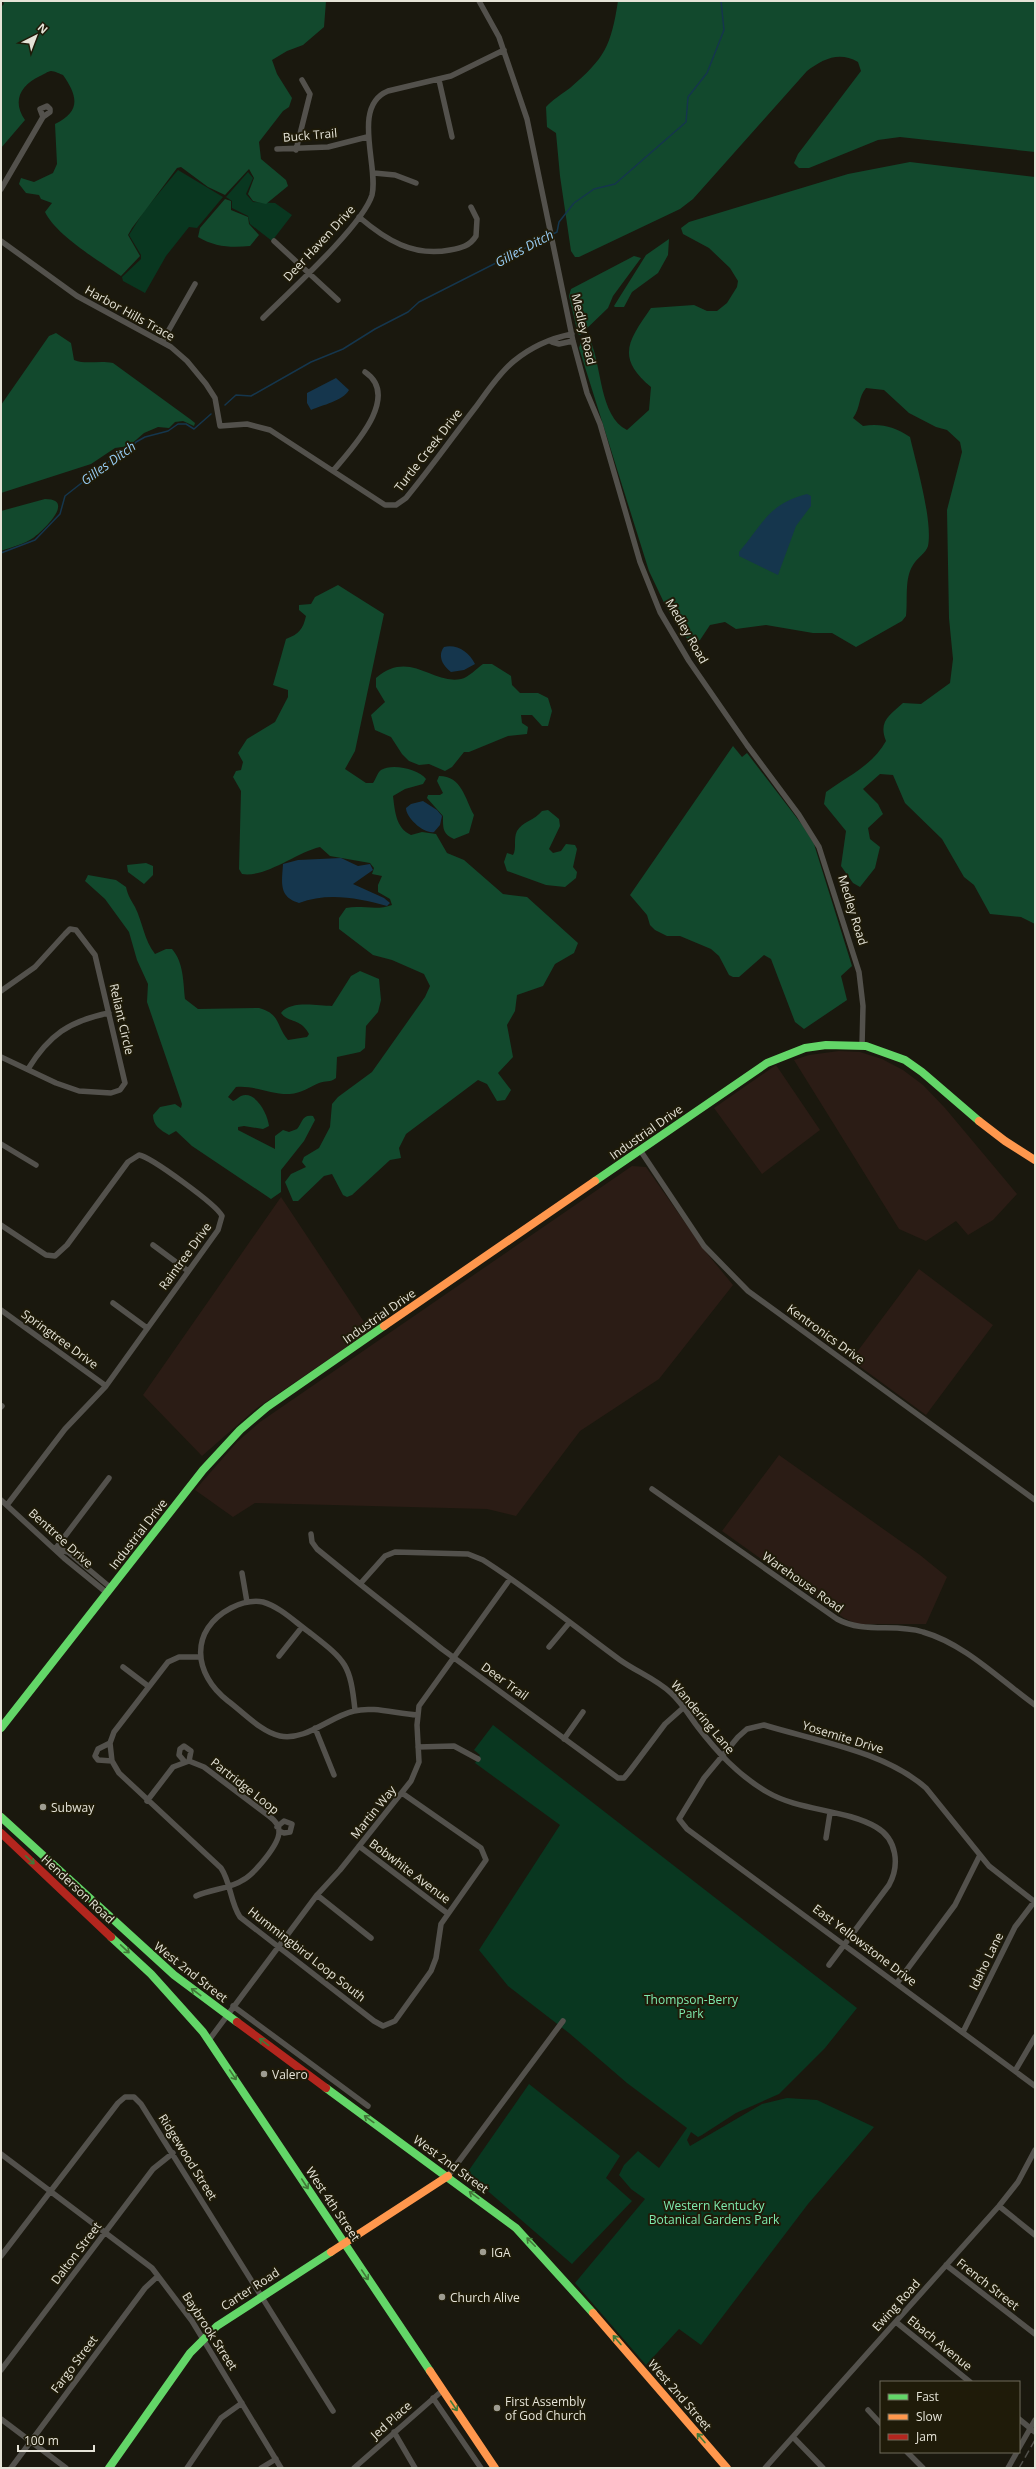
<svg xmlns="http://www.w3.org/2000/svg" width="1036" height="2469" font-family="'Open Sans',sans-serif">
  <rect width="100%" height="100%" fill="#1a180e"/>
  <!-- industrial -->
  <path fill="#2b1c15" d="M839 1051 860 1052 882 1059 903 1070 923 1085 945 1108 1017 1194 993 1220 968 1235 956 1221 926 1241 899 1229 794 1060 809 1055Z
    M776 1065 820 1130 762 1174 714 1108Z
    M632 1166 646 1167 705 1251 733 1285 659 1379 580 1431 516 1516 487 1509 255 1503 233 1517 195 1490 237 1442 260 1422Z
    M281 1197 370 1331 257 1408 202 1456 143 1395Z
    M919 1269 993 1325 926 1415 851 1360Z
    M779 1455 920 1555 947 1577 926 1624H857L844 1618 722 1531Z"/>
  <!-- green -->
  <path fill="#093720" d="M178 170 223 197 197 228 189 227 166 256 145 293 123 281 122 277 141 259V255L129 235 144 211Z
    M248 172 253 178 246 194 253 202 275 203 292 215 272 241 250 224 248 216 232 208V201L226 197Z
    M493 1725 857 2008 825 2048 779 2094 736 2113 702 2135 698 2137 691 2132 687 2140 690 2146 762 2104 787 2098 817 2100 874 2127 808 2204 701 2345 679 2329 646 2365 575 2283 645 2199 631 2189 619 2175 624 2165 638 2151 659 2168 687 2128 627 2083 569 2033 508 1986 479 1950 560 1825 475 1763 480 1755 474 1750Z
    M529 2084 620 2156 606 2178 632 2201 572 2264 467 2173Z"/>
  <!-- forest -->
  <path fill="#12492d" d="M3 1H326L324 27 303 45 287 51 272 60 277 74 292 98 289 107 283 111 259 142 261 159 286 180 288 186 266 204 253 201 248 194 254 178 249 169 225 195 208 187 181 167 177 168 132 228 128 235 140 256 121 276C99 261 56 235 45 212L52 203 41 199 39 195 26 193 19 184 21 178 34 182 53 173 57 164 55 124C82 111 77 95 63 75 60 74 55 71 51 71 48 71 43 75 40 76 20 85 12 102 25 120L1 148V7L4 4Z
    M618 1H1035V152L900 137 878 140 809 168H799L794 163 798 154 861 71 858 62C839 51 823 59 807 71L693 199 680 209 579 257H575L571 251 560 176 556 133 547 127 546 107C552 100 562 94 570 88 605 58 611 46 618 1Z
    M910 162 1035 177V924L1021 917 990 914 974 885 964 877 942 839 905 803 893 775 880 774 863 789 878 804 883 814 868 828 870 839 880 847 875 868 860 887 853 883 841 866 846 831 824 804 826 792C848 776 873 765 886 741 878 721 890 715 903 703L921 704 950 683 953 659 949 618 947 510 962 452 960 442 947 430 936 427 909 413 884 390 866 388C858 397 861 407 853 418L863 426C881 423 895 427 910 437 916 463 933 521 928 546 926 553 917 558 913 565 904 579 908 600 906 616L902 621 856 647 832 633H813L766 625 736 629 725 622 710 625 700 640 690 643 667 609 649 571 579 348 581 342 590 340C602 365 599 416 627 430L649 410 651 387C615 357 629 340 651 308L694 305 707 311H717L727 303 737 287 738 281 730 268 709 248 683 234 681 228 689 222 848 174Z
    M225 199 231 201V210L248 217 249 224 259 235 250 246C231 248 215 247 198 237L200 228Z
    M669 239 668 255 658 273 632 292 624 307H615L614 306 646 255Z
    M634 256 641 258 613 296 608 308 580 335 578 334 569 296 571 289Z
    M56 333 71 343 74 360C87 365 98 360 113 363L190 419 195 423 194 426 183 421 175 422 169 428 158 427 144 433 129 446 115 448 91 464 1 493V405L49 336Z
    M45 499C76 499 44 530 33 538 25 544 11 547 1 551V511Z
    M338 585 384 614 355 751 345 769 366 783H373C376 779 377 773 381 770 392 763 419 769 426 779L423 784 405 789 393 796C395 812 396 828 411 835L422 832 436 834 447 853 464 860 503 894 527 897 578 943 574 953 555 964 543 986 517 995 515 1011 507 1025 513 1057 498 1073 511 1090 505 1100 497 1101 487 1084 478 1080 406 1134 399 1148 401 1158 390 1160 352 1195 347 1197 343 1195 332 1174 324 1176 298 1201H293L285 1182 291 1174 306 1167 302 1162 304 1157 319 1148 330 1127 332 1104 338 1097 372 1072 425 997 430 986 424 974 392 960 373 955 339 929V918L346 908C362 905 377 911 392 905L390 899 378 892V885L382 876 372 874 374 868 370 863 330 856 320 847C295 853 266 878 242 874L239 869 241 791 233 777 236 771 241 770 243 762 238 753 247 739 275 722 288 697V690L273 685 286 639C299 634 303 629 306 616L299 610V605L311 604 315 597Z
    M483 664H492L511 676 512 685 520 693H538L548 698 552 711 548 726H542L532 715H521L522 723 528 727 527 734 508 736 469 752H464L452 767 445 771 429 764 419 765 409 761 402 754 391 737 375 730 371 715 385 702 376 687V678C410 649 432 685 461 679 468 678 477 668 483 664Z
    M733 746 742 757 747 753 803 826 814 844 852 966 841 976 847 1000 804 1029 795 1022 771 959 764 955 739 977H733L729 975 719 956 711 949 680 936H667L655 930 650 925 647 915 630 895Z
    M439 776C462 776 465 799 474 815L469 833 454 839C442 834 443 827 443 816L427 798 428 795H440L443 793 437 781Z
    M548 810 559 819 560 826 549 849 553 853 561 851 566 844 575 845 577 849 573 867 577 872 576 878 565 887 546 885 507 871 504 862 507 853 513 855C517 848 513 839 517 831 522 822 535 820 542 811Z
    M146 863 153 866V875L144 884 128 872 127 865Z
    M88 875 116 880 126 887C128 896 131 900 135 907 143 923 144 940 155 954L166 949H172C184 963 183 982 185 999L198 1009 259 1008C281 1014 276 1026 288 1040L307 1037 309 1034C301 1018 288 1023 281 1013 291 1000 318 1006 332 1006L351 976 360 971 379 979 381 1000 378 1012 366 1026 365 1048 360 1052 337 1057 336 1078C330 1083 326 1080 319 1083 310 1087 301 1093 290 1094 272 1095 254 1085 236 1087L228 1097 233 1101C236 1100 239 1097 241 1096 256 1090 268 1115 269 1126L263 1129 244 1126 238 1127V1130L275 1149V1136L283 1130 289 1132 297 1129C303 1122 302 1114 313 1116L315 1120 304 1141 281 1170V1192L271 1199 192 1146 176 1131 169 1135C160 1130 153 1125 153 1115L160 1107 175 1104 181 1108 182 1104 147 1002 148 984 137 960 129 932 105 899 85 881Z"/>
  <!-- water -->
  <path fill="#15364d" d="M336 378 349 390C343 401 322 405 311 410L307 403V393Z
    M807 494 811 496V506L796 526 778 575 739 556V552C764 523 768 504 807 494Z
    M444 647C457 644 469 652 475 664L464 670 451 672C443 666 437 656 444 647Z
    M423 801 437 810 442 816 440 825 434 832C424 834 406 818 406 808L411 804Z
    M341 858 358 866 370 864 373 870 353 884 384 898 390 903 387 906C359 898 327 892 299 903 278 897 282 882 283 864L298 860Z"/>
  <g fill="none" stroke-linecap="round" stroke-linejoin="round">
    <!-- stream -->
    <path stroke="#15364d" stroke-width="1.5" d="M553 234 557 232 559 222 574 203 594 189 615 184 686 122 688 97 707 73 724 30 721 1
      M225 405 236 395 251 396 311 362 343 349 375 329 408 312 419 302 549 236
      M1 553 35 540 60 514 65 496 121 452H128L136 442 145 437 168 431 178 424H186L194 429 211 414"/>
    <!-- street -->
    <path stroke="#53514c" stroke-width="5.5" d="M479 1 499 37 527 119 573 341 587 393 600 424 640 562 660 612 689 661 747 745 799 815 819 847 859 972 863 1006 862 1046
      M439 80 452 137
      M277 149 328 147 367 137
      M296 150 310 94 302 80
      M374 173 395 175 416 183
      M1 189 43 117 50 112V109L47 106 40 109 43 117
      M359 217C386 240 413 257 450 250 461 248 470 246 476 236L477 219 471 207
      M1 241 77 296 171 347 187 361 206 384 215 398 220 426 247 424 270 430 385 505H396L406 498C430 469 452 438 475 408 487 392 499 373 514 361 531 347 552 338 572 334
      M274 241 338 300
      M263 318C288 293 363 225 372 195 379 167 351 106 388 91L451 76 504 50
      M162 342 195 284
      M552 342 559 344 573 341
      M333 471C351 449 402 397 365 372
      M1 991 35 967 65 934 70 929 76 930 95 955 125 1083 120 1090 111 1093 79 1091 56 1083 1 1057
      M28 1069C49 1035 69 1021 109 1013
      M1 1144 36 1165
      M640 1150 704 1246 748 1291 1035 1500
      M1 1225 46 1255 55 1256 67 1245 128 1162 139 1155C151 1157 217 1205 222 1216L218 1230 106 1386 65 1429 7 1505
      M153 1245 188 1271
      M113 1303 147 1328
      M1 1310 106 1386
      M1 1407 2 1406
      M652 1489 837 1619C864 1634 895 1623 923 1632 965 1644 1000 1680 1035 1705
      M1 1500 64 1558 107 1593
      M311 1534 312 1542 317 1549 360 1584 442 1649 618 1778H624L629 1772 665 1724 683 1708
      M56 1548 109 1478
      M57 1549 68 1552 111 1588
      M242 1573 247 1602
      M360 1584 385 1556 395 1552 468 1554 483 1560C530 1590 575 1627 620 1660 637 1672 656 1679 671 1693 681 1702 689 1715 697 1726 717 1752 738 1775 767 1792 799 1811 845 1809 876 1827 897 1839 900 1865 889 1885L829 1965
      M549 1647 569 1623
      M279 1656 302 1627
      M201 1657H179L168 1662 114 1732 110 1743 112 1761 119 1773 221 1868C231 1883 230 1902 240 1917L374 2021 383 2026 395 2021 431 1971 436 1958 441 1924 486 1860 481 1848 402 1793
      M123 1667 148 1686
      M355 1710C350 1663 346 1661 309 1632 295 1622 280 1607 263 1602 252 1600 241 1603 231 1608 189 1630 193 1674 228 1701 243 1712 261 1732 280 1736 306 1741 329 1717 354 1711 373 1706 397 1714 417 1715
      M315 1728 334 1775
      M564 1739 583 1712
      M110 1743 98 1749 95 1756 98 1760 112 1761
      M418 1747 454 1746 478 1759
      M185 1762 179 1755 180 1749 184 1746 191 1751 189 1761
      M147 1801 173 1767 189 1761 204 1767 269 1816C273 1819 279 1825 279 1831 280 1844 254 1874 243 1880 230 1889 211 1889 196 1896
      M277 1827 284 1821 292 1824 290 1832 284 1833 279 1831
      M826 1838 830 1813
      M359 1846 447 1913
      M317 1895 371 1938
      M1035 1902 989 1866 926 1788C884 1751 816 1741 764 1725L747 1729 738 1737 704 1778 679 1819 687 1829 1035 2086
      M897 1983 955 1905 980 1855
      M233 2006 368 2106
      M963 2032 1015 1927 1034 1902
      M209 2040 317 1895 340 1870 411 1781 419 1762 417 1725 419 1706 510 1579
      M1015 2071 1035 2037
      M1 2154 152 2268 192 2321 281 2468
      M448 2176 563 2021
      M999 2206 1035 2235
      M1 2256 118 2103 125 2097H134L141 2104 333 2411
      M946 2265 1035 2334
      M896 2322 970 2382
      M1 2370 153 2169 173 2153
      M433 2398 481 2468
      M868 2410 881 2424
      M1 2419 66 2468
      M1019 2419 1035 2432
      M394 2432 415 2468
      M793 2437 823 2468
      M1019 2448 1035 2420
      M907 2452 923 2468
      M11 2468 145 2288 158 2276
      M187 2468 221 2418 242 2403
      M261 2468 276 2459
      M354 2468 443 2390
      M765 2468 999 2206 1018 2182 1035 2150
      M1008 2468 1017 2452"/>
    <!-- fast -->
    <path stroke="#63d668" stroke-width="8" d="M595 1181 767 1063 805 1048 826 1045 866 1046 905 1060 922 1072 979 1121
      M1 1728 203 1470 240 1430 267 1407 384 1326
      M1 1817 174 1975 237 2022
      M111 1937 151 1974 203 2032 430 2371
      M326 2088 516 2228 593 2313
      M109 2468 190 2353 217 2326 331 2252"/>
    <!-- slow -->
    <path stroke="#ff974d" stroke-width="8" d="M979 1121 1005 1141 1035 1160
      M384 1326 595 1181
      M331 2252 448 2176
      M593 2313 727 2468
      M430 2371 495 2468"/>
    <!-- jam -->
    <path stroke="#b3261e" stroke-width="8" d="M1 1833 111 1937
      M237 2022 326 2088"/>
    <!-- rail -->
    <path stroke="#52514b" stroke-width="1.5" stroke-dasharray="8 4" stroke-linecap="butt" d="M1019 2468 1035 2440"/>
  </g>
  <!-- one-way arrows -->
  <defs><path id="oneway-shaft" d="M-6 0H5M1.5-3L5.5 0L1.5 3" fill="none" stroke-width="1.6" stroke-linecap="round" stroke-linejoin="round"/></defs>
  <g stroke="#417838">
    <use href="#oneway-shaft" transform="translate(30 1860) rotate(43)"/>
    <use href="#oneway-shaft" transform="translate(125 1949) rotate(43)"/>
    <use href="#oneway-shaft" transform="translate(196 1992) rotate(-143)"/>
    <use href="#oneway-shaft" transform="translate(264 2042) rotate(-144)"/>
    <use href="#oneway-shaft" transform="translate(233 2075) rotate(56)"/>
    <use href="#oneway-shaft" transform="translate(369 2119) rotate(-144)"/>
    <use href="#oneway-shaft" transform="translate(305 2184) rotate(57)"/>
    <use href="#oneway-shaft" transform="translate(474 2195) rotate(-144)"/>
    <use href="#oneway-shaft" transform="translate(531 2242) rotate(-135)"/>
    <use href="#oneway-shaft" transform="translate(365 2275) rotate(56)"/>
    <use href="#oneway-shaft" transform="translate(617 2340) rotate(-131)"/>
    <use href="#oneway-shaft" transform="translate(454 2406) rotate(56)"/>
    <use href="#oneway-shaft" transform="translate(701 2438) rotate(-131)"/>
  </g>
  <!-- markers -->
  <g fill="#9e9c91" stroke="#1f1b09" stroke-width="1.5">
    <circle cx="43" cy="1807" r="4"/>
    <circle cx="264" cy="2074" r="4"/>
    <circle cx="483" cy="2252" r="4"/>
    <circle cx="442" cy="2297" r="4"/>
    <circle cx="497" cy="2408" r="4"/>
  </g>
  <g text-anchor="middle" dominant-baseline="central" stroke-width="4" stroke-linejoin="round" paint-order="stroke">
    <!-- street labels -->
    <g font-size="12" fill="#e5e3d7" stroke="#1f1b09">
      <text transform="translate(310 135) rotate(-5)">Buck Trail</text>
      <text transform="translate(319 243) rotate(-47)">Deer Haven Drive</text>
      <text transform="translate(130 313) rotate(29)">Harbor Hills Trace</text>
      <text transform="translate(584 329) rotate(77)">Medley Road</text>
      <text transform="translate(428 450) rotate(-52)">Turtle Creek Drive</text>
      <text transform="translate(687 631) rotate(60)">Medley Road</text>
      <text transform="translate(853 910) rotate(73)">Medley Road</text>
      <text transform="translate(122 1019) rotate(77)">Reliant Circle</text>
      <text transform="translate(646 1132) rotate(-35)">Industrial Drive</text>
      <text transform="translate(185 1256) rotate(-54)">Raintree Drive</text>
      <text transform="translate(379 1316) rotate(-35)">Industrial Drive</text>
      <text transform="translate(826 1334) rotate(36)">Kentronics Drive</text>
      <text transform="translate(60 1339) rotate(36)">Springtree Drive</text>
      <text transform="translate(138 1534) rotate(-52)">Industrial Drive</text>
      <text transform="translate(61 1538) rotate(42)">Benttree Drive</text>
      <text transform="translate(803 1582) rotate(35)">Warehouse Road</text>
      <text transform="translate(505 1681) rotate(36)">Deer Trail</text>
      <text transform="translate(703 1717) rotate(50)">Wandering Lane</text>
      <text transform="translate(843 1737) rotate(17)">Yosemite Drive</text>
      <text transform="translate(245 1786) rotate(38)">Partridge Loop</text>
      <text transform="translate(373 1812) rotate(-51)">Martin Way</text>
      <text transform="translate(410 1871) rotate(37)">Bobwhite Avenue</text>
      <text transform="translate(78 1889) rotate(43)">Henderson Road</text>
      <text transform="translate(865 1945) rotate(37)">East Yellowstone Drive</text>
      <text transform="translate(307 1954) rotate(38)">Hummingbird Loop South</text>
      <text transform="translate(986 1961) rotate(-64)">Idaho Lane</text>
      <text transform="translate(191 1972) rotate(38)">West 2nd Street</text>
      <text transform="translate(188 2157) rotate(58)">Ridgewood Street</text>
      <text transform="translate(451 2164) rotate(36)">West 2nd Street</text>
      <text transform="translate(333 2204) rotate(56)">West 4th Street</text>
      <text transform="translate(76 2253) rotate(-53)">Dalton Street</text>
      <text transform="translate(988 2284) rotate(38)">French Street</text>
      <text transform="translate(250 2289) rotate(-33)">Carter Road</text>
      <text transform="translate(896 2305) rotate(-48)">Ewing Road</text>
      <text transform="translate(210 2331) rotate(57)">Baybrook Street</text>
      <text transform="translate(940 2343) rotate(39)">Ebach Avenue</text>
      <text transform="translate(74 2364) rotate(-53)">Fargo Street</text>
      <text transform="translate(680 2395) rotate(49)">West 2nd Street</text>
      <text transform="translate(391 2420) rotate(-42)">Jed Place</text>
    </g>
    <!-- poi labels -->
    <g font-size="12" fill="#e5e3d7" stroke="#1f1b09" text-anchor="start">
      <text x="51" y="1807">Subway</text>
      <text x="272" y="2074">Valero</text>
      <text x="491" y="2252">IGA</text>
      <text x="450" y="2297">Church Alive</text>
      <text x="505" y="2401">First Assembly<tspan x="505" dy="14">of God Church</tspan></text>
    </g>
    <!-- park labels -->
    <g font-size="12" fill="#7febaf" stroke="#1f1b09">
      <text x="691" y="1999">Thompson-Berry<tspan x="691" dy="14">Park</tspan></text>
      <text x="714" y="2205">Western Kentucky<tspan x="714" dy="14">Botanical Gardens Park</tspan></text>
    </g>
    <!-- water labels -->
    <g font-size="13" font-style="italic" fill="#97ccf4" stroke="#1f1b09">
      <text transform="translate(524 248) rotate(-28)">Gilles Ditch</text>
      <text transform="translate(108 463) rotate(-36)">Gilles Ditch</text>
    </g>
  </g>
  <!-- border -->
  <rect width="1036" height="2469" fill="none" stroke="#e5e3d7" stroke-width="4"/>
  <!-- legend -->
  <rect x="880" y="2381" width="140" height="72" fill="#1f1b09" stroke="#6e6b5b"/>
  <rect x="888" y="2394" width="20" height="6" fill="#63d668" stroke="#6e6b5b"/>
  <text x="916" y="2401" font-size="12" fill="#e5e3d7">Fast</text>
  <rect x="888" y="2414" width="20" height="6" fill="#ff974d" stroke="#6e6b5b"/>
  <text x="916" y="2421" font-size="12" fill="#e5e3d7">Slow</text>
  <rect x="888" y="2434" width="20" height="6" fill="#b3261e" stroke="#6e6b5b"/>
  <text x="916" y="2441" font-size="12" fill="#e5e3d7">Jam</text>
  <!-- north arrow -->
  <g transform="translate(36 36) rotate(42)" stroke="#1f1b09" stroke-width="3" paint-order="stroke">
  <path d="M0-3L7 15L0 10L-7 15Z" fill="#e5e3d7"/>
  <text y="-6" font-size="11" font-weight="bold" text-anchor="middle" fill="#e5e3d7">N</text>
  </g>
  <!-- scale -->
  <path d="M18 2445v6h76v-6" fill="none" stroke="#e5e3d7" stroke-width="2"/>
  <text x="24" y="2445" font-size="12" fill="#e5e3d7" stroke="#1f1b09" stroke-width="3" paint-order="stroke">100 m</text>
</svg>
